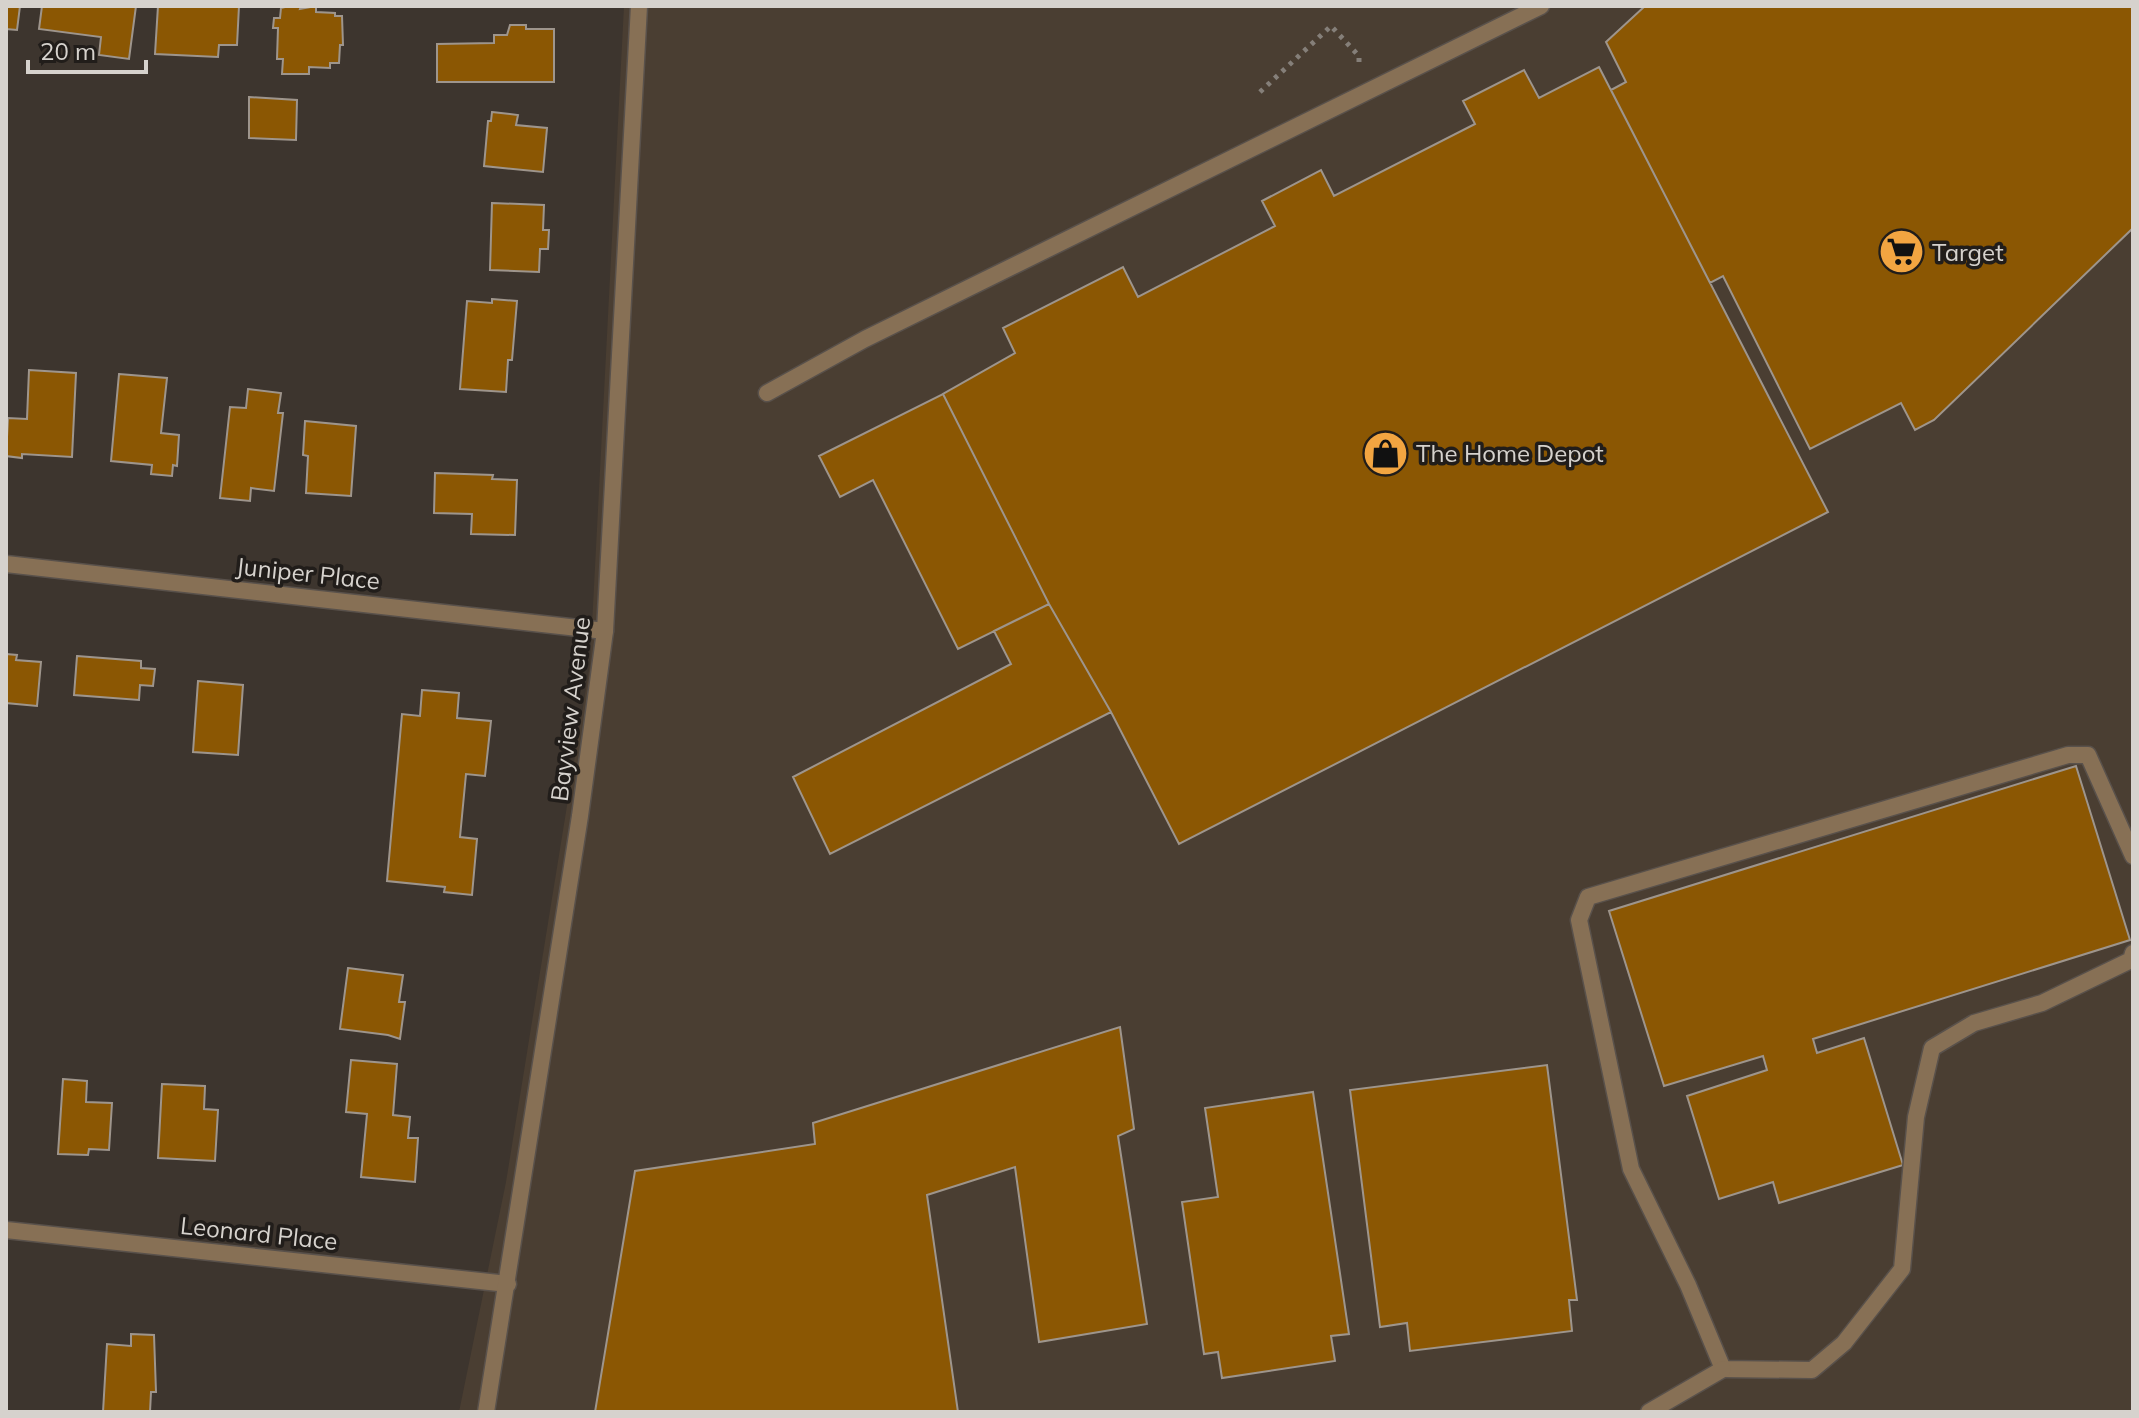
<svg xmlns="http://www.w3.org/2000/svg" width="2139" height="1418" font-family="Mulish,sans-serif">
  <rect width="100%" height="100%" fill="#3d352e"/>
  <!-- built -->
  <path fill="#4a3e32" d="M624 6H2133V1412H459L506 1182 590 664Z"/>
  <!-- building -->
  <path fill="#8b5703" stroke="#9e958c" stroke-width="2" d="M6 6H20L17 30 6 29Z
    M42 6H136L129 59 99 55 101 37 39 29Z
    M158 6H239L237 45H219L218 57 155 54Z
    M289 6H301L300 9 316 6V12L335 13V16H342L343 45H340L339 63H330V68L309 67V74H282L283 59H277L278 28H273L274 18H280L281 8Z
    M1645 6H2133V228L1934 420 1915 430 1901 403 1810 449 1723 276 1710 283 1611 90 1626 82 1606 42Z
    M510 25H526V29H554V82H437V44L494 43V35H507Z
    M1599 67 1828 512 1179 844 1111 712 1049 604 943 394 1015 353 1003 328 1123 267 1138 297 1275 226 1262 201 1321 170 1334 196 1475 124 1463 101 1524 70 1539 98Z
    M249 97 297 100 296 140 249 138Z
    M492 112 518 115 516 125 547 128 543 172 484 166 488 121H491Z
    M492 203 544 205 543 230H549L548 249H540L539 272 490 270Z
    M492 299 517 301 512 360H508L506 392 460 389 467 301 492 303Z
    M29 370 76 373 72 457 22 454V458L6 456 8 418 27 419Z
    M119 374 167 378 161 433 179 435 177 466 173 465 172 476 151 474 152 465 111 461Z
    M248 389 281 393 278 413H283L274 491 251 488 250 501 220 498 230 407 246 408Z
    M943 394 1049 604 958 649 873 480 840 497 819 456Z
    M305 421 356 426 351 496 306 493 308 456 303 455Z
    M435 473 493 475 492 479 517 480 515 535 471 534 472 514 434 513Z
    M1049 604 1111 712 830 854 793 777 1011 664 994 631Z
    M6 654 17 655 16 660 41 662 37 706 6 703Z
    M77 656 141 661V668L155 669 153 686 140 685 139 700 74 695Z
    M198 681 243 685 238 755 193 752Z
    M422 690 459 693 457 718 491 721 485 776 466 774 460 837 477 839 472 895 444 892 445 887 387 881 402 714 420 716Z
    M2076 766 2130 940 1813 1039 1817 1053 1864 1038 1903 1165 1779 1203 1773 1182 1719 1199 1687 1096 1767 1070 1763 1056 1664 1086 1609 911Z
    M348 968 403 975 399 1002H405L400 1039 388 1035 340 1029Z
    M1120 1027 1134 1129 1118 1136 1147 1324 1039 1342 1015 1167 927 1195 958 1412H595L635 1171 815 1144 813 1123Z
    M351 1060 397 1064 393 1115 410 1117 408 1138H418L415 1182 361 1177 367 1114 346 1112Z
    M1547 1065 1577 1300H1569L1572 1331 1410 1351 1407 1323 1380 1327 1350 1090Z
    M63 1079 87 1081 86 1102 112 1103 109 1150 89 1149 88 1155 58 1154Z
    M162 1084 205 1086 204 1109 218 1110 215 1161 158 1158Z
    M1313 1092 1349 1334 1331 1336 1335 1361 1222 1378 1218 1352 1204 1354 1182 1202 1218 1197 1205 1108Z
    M131 1334 154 1335 156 1392H151L150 1412H103L107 1344 131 1346Z"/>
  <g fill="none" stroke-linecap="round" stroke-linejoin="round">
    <defs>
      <path id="service" d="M767 393 865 339 1541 6
        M2133 856 2088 755H2068L1588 897 1579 920 1631 1169 1688 1285 1723 1369 1812 1370 1844 1343 1902 1269 1916 1117 1932 1048 1974 1023 2042 1003 2131 960 2133 953"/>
      <path id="minor" d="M6 564 605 631
        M6 1230 508 1284
        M1649 1412 1723 1369"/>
      <path id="tertiary" d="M486 1412 580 816 605 631 639 6"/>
    </defs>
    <!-- service casing -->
    <use href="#service" stroke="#59514b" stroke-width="19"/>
    <!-- minor casing -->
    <use href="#minor" stroke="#59514b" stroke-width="19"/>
    <!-- tertiary casing -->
    <use href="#tertiary" stroke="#59514b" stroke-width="19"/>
    <!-- path -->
    <path stroke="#857f79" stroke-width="5" stroke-dasharray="4 6" stroke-linecap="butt" d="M1260 92 1331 26 1359 56V66"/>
    <!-- service -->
    <use href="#service" stroke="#877055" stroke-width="16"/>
    <!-- minor -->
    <use href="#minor" stroke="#877055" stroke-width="16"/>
    <!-- tertiary -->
    <use href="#tertiary" stroke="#877055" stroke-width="16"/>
  </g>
  <!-- icons -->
  <defs>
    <symbol id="supermarket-disc" viewBox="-11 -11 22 22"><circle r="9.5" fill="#f2a541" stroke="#211d1a"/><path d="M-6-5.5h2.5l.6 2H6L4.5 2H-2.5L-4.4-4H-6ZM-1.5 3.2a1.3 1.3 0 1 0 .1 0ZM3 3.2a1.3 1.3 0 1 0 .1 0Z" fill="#111"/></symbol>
    <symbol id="shop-disc" viewBox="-11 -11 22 22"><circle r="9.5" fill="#f2a541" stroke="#211d1a"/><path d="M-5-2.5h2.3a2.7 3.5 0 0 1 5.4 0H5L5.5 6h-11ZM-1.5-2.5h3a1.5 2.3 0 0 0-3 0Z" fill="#111"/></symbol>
  </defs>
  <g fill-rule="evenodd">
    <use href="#supermarket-disc" x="1876" y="226" width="51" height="51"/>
    <use href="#shop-disc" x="1360" y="428" width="51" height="51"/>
  </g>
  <g text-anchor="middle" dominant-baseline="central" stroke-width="7" stroke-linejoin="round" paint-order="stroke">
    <!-- poi labels -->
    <g font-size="24" fill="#d6d2cd" stroke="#211d1a" text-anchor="start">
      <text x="1932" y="252">Target</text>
      <text x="1416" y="453">The Home Depot</text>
    </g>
    <!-- street labels -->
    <g font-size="24" fill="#d6d2cd" stroke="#211d1a">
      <text transform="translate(308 573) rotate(6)">Juniper Place</text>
      <text transform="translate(570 709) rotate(-83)">Bayview Avenue</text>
      <text transform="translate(259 1233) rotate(6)">Leonard Place</text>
    </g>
  </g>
  <!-- border -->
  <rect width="2139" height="1418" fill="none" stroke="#d6d2cd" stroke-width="16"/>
  <!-- scale -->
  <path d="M28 60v12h118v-12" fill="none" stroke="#d6d2cd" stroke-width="4"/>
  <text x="40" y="60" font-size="24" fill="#d6d2cd" stroke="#211d1a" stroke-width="6" paint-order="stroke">20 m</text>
</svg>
